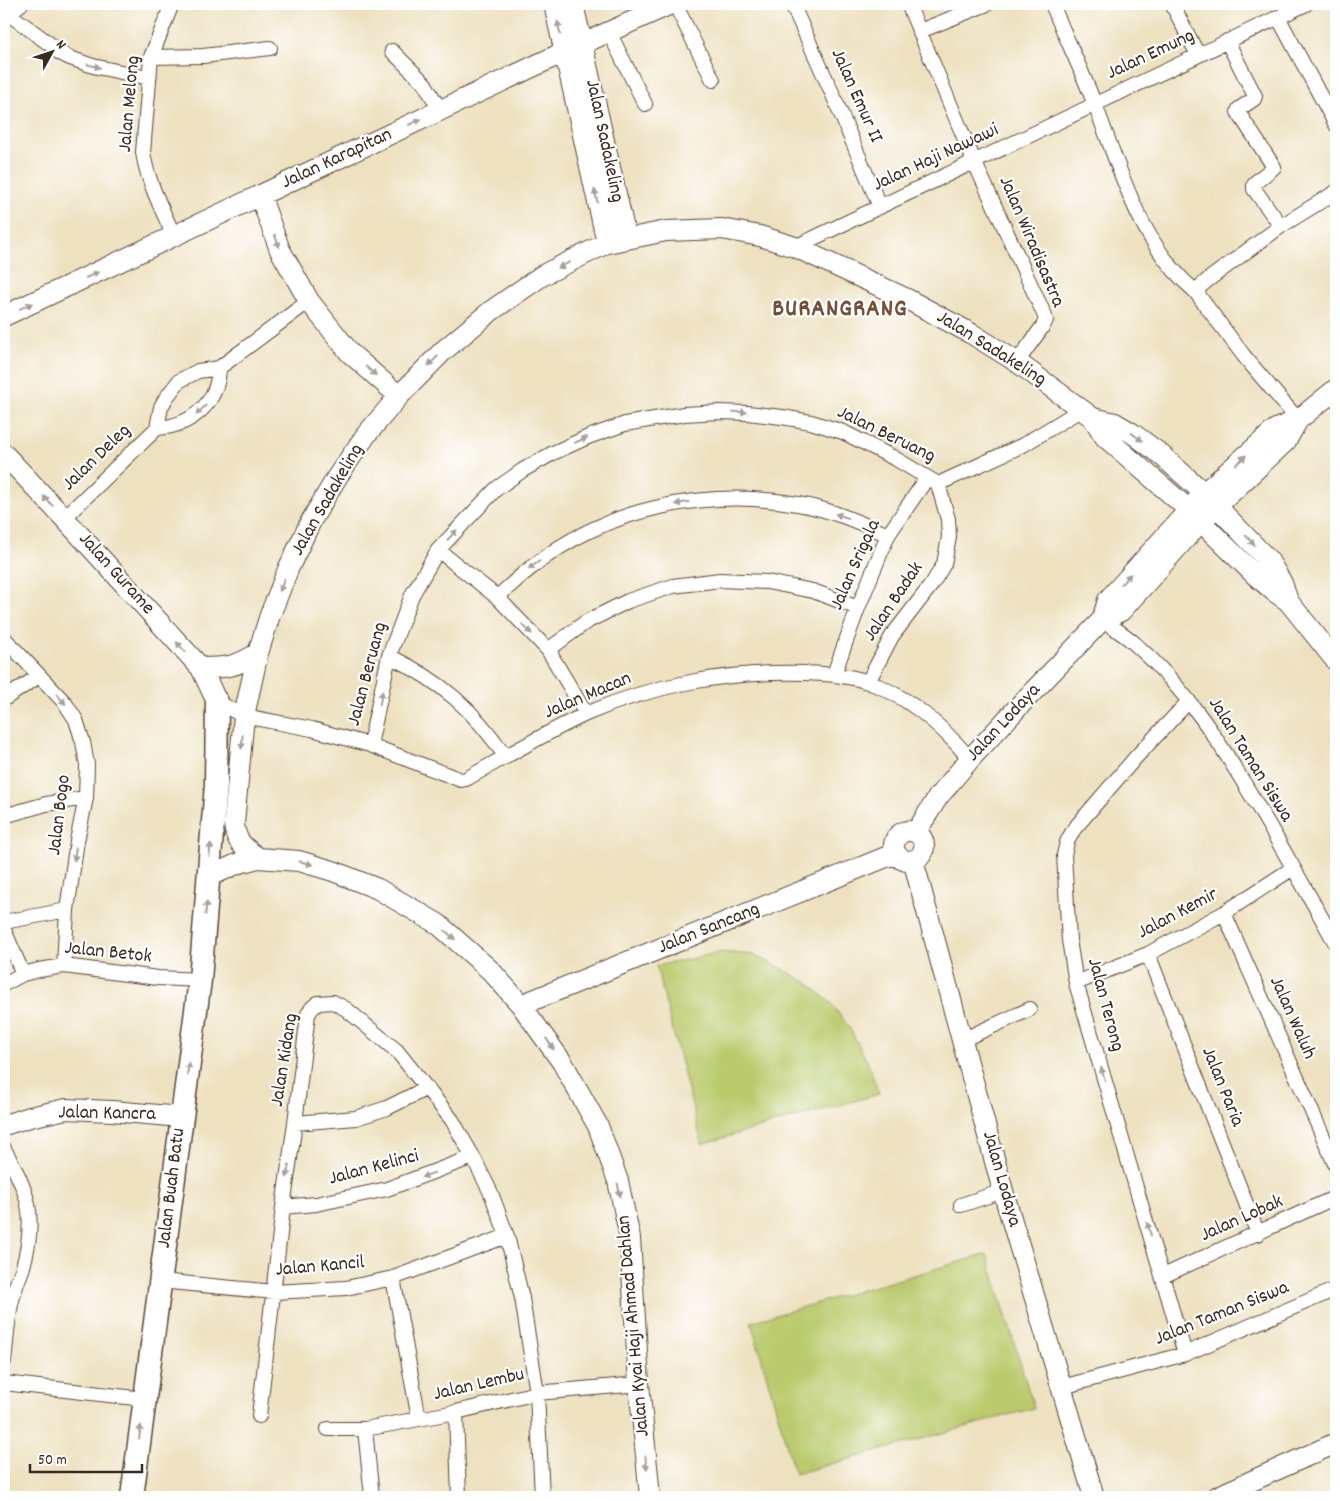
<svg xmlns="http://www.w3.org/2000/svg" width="1340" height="1501" font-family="Dekko,sans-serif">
  <rect width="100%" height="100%" fill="#fff"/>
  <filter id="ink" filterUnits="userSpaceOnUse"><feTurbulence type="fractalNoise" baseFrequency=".02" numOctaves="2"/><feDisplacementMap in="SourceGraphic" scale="10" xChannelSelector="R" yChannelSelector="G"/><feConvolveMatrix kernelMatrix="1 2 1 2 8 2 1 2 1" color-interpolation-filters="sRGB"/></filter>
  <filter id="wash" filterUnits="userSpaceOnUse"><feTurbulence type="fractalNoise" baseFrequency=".0096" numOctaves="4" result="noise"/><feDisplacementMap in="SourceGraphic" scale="20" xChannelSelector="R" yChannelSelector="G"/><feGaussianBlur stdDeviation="1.12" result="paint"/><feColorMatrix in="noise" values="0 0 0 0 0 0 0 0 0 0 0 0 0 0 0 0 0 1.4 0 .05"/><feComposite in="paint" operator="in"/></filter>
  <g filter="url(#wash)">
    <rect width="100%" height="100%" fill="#eee1c0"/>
    <!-- green -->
    <path fill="#baca6c" stroke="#7a7a45" d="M722 952 753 955 780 967 809 984 830 1002 849 1027 868 1063 879 1094 702 1144 656 966Z
      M987 1254 1034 1408 795 1474 751 1322Z"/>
  </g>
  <g filter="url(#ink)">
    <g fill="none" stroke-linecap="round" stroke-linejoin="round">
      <defs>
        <path id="street" d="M172 4 151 57 143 152C147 181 162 209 174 236
          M675 4 713 80
          M792 4 833 95 880 207
          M908 4 974 161 1044 314 1046 320 1043 326 1017 362
          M1052 4C1066 38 1082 71 1095 105 1121 170 1139 244 1195 291L1244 356 1298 420
          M1172 4 1198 55
          M4 6 9 14 51 45 60 53 70 58 93 66 149 78
          M4 17 21 4
          M1278 17 1336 125
          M920 31 987 4
          M609 32 645 104
          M1227 41 1255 96 1254 99 1239 109 1238 112 1274 167 1256 182 1254 185V189L1281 226
          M392 51 425 84 440 110
          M151 57 203 56 270 48
          M795 247 1306 4
          M1195 291 1209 279 1281 226 1336 192
          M157 428 161 407 166 398 179 381 198 371 219 368 309 301
          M938 484 1023 445 1082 409
          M64 518 157 428C192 426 218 403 219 368
          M438 550 497 597 548 650 586 714
          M497 597C509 587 520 576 532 567 605 508 706 488 798 504 829 509 859 522 888 535
          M1102 620C1112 627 1124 634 1133 642 1187 689 1221 744 1257 805 1284 851 1310 897 1336 944
          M4 638 65 703 76 720 83 742 87 765 86 798 77 841 67 910 64 966
          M548 650 586 622 628 601 673 586 720 580 767 582 813 591 858 608
          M389 656C441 681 474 710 506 757
          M834 674 858 608 888 535 927 478
          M868 682 892 636 932 584 944 564 949 537 948 519 938 484
          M4 699 39 676
          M217 702 244 716 312 729 370 745 461 780 466 779C505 757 545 733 586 714 654 684 731 671 805 673 826 674 847 675 868 682 908 696 943 727 970 759
          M370 745 389 656 412 595 438 550 496 489 523 470 553 453 588 437 625 424 684 414 719 412 748 413 782 417 811 422 843 432 896 459 938 484
          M4 816 46 804 86 798
          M1224 913 1336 1166
          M4 922 67 910
          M4 930 23 974
          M1148 954 1258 1234
          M1076 983 1148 954 1224 913 1293 868
          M4 984 23 974 39 970 64 966 158 978 200 980
          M962 1040 1030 1009
          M295 1123 356 1118 387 1108 427 1088
          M4 1149C29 1193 37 1216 23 1267 20 1276 16 1284 14 1293 7 1314 7 1339 4 1361
          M961 1205 1003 1191
          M283 1207 316 1204 387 1189 473 1157
          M1163 1276 1336 1197
          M393 1278 419 1419
          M160 1281 274 1292 346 1288 393 1278 507 1236
          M1185 1354 1076 983 1069 940 1064 855 1067 842 1074 829 1136 757 1189 701
          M4 1383 144 1399
          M1062 1387 1185 1354 1336 1289
          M456 1412 459 1497
          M259 1416 283 1207 295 1123 308 1014 312 1008 318 1003 333 1002 346 1009 397 1051 452 1120 473 1157 491 1193 507 1236 522 1298 537 1393 542 1497
          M328 1429H365L456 1412 537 1393 639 1384
          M365 1429 372 1497"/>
        <path id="secondary" d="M554 4 607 243
          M573 4 626 238
          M260 195 280 250 309 301 350 353 399 396
          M4 316 564 52 671 4
          M1093 418 1115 423 1132 433 1159 453 1204 493 1269 561 1282 583 1288 601
          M4 454 64 518 201 668 217 702
          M1102 620 1108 600 1204 493 1276 429 1298 420 1336 389
          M201 668C226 668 236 667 258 653
          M894 846a15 15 0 1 1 30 0a15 15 0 1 1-30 0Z
          M916 832 938 797 970 759 1021 704 1102 620 1121 611 1201 521 1286 441 1298 420
          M258 858C244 847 235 842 234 823L244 716 258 653 270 615 289 567 311 521 337 477 366 435 399 396 443 351 491 311 543 275 607 243 666 231 722 229 760 236 795 247 907 299 972 334 1017 362 1093 418 1105 437 1188 509 1255 575 1275 592 1288 601 1336 661
          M913 860 1003 1191 1094 1497
          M208 877 239 863 258 858 299 861 333 871 378 889 438 924 491 971 521 1005 562 1062 598 1126 618 1181 630 1238 639 1384 650 1497
          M521 1005 896 853
          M4 1125 30 1117 66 1109 112 1111 181 1117
          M1216 1497 1336 1443"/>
        <path id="primary" d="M132 1497 200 980 216 785 217 702"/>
      </defs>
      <!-- street casing -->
      <use href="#street" stroke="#564536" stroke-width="16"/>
      <!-- secondary casing -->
      <use href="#secondary" stroke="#564536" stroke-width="22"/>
      <!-- primary casing -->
      <use href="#primary" stroke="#564536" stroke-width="25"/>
      <!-- street -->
      <use href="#street" stroke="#fff" stroke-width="14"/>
      <!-- secondary -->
      <use href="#secondary" stroke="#fff" stroke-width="20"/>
      <!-- primary -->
      <use href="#primary" stroke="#fff" stroke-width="22"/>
    </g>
    <!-- one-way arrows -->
    <defs><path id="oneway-solid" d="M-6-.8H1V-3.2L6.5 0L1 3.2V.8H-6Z" transform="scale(1.25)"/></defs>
    <g fill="#a79f9a">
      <use href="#oneway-solid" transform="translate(559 28) rotate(-102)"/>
      <use href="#oneway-solid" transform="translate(94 66) rotate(14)"/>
      <use href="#oneway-solid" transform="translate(415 122) rotate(-25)"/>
      <use href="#oneway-solid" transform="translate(596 196) rotate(-103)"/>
      <use href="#oneway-solid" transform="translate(277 241) rotate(70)"/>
      <use href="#oneway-solid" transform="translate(564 265) rotate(153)"/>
      <use href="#oneway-solid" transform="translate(92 275) rotate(-25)"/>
      <use href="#oneway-solid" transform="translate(26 306) rotate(-24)"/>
      <use href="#oneway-solid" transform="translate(433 361) rotate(135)"/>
      <use href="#oneway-solid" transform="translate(371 371) rotate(41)"/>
      <use href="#oneway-solid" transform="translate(201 410) rotate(135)"/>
      <use href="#oneway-solid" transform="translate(740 412) rotate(2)"/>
      <use href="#oneway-solid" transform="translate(1137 437) rotate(36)"/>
      <use href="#oneway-solid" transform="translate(581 440) rotate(-24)"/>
      <use href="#oneway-solid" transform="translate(1241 460) rotate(-42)"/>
      <use href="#oneway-solid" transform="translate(48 501) rotate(-134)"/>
      <use href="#oneway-solid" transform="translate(682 503) rotate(171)"/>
      <use href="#oneway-solid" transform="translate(842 516) rotate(-162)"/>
      <use href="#oneway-solid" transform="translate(452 535) rotate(-47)"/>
      <use href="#oneway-solid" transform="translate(1250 540) rotate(47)"/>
      <use href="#oneway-solid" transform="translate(534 565) rotate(144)"/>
      <use href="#oneway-solid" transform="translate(1126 579) rotate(-48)"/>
      <use href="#oneway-solid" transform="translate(282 585) rotate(111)"/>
      <use href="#oneway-solid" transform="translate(527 629) rotate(46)"/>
      <use href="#oneway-solid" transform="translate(181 647) rotate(-132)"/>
      <use href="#oneway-solid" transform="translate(381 698) rotate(-78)"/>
      <use href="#oneway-solid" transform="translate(61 699) rotate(49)"/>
      <use href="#oneway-solid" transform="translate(242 742) rotate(95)"/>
      <use href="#oneway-solid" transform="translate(210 850) rotate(-85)"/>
      <use href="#oneway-solid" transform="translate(75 854) rotate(97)"/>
      <use href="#oneway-solid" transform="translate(306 863) rotate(14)"/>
      <use href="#oneway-solid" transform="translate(206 908) rotate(-85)"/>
      <use href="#oneway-solid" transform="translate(450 935) rotate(41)"/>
      <use href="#oneway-solid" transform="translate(550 1044) rotate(55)"/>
      <use href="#oneway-solid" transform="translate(188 1069) rotate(-82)"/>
      <use href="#oneway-solid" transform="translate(1103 1074) rotate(-107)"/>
      <use href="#oneway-solid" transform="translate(288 1171) rotate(99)"/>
      <use href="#oneway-solid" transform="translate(428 1175) rotate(160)"/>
      <use href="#oneway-solid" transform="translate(619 1190) rotate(78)"/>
      <use href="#oneway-solid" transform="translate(1149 1229) rotate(-107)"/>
      <use href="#oneway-solid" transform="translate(140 1432) rotate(-83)"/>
      <use href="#oneway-solid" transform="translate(646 1463) rotate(85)"/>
    </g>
  </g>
  <g text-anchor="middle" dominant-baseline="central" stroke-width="4.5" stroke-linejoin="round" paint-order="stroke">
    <!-- street labels -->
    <g font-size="20" fill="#3b2a1e" stroke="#fff">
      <text transform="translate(1151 55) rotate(-25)">Jalan Emung</text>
      <text transform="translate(856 96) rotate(66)">Jalan Emur II</text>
      <text transform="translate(130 104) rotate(-85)">Jalan Melong</text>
      <text transform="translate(604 141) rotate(78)">Jalan Sadakeling</text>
      <text transform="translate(936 158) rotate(-25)">Jalan Haji Nawawi</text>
      <text transform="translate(337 159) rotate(-25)">Jalan Karapitan</text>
      <text transform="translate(1031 242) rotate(67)">Jalan Wiradisastra</text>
      <text transform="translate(991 349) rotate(32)">Jalan Sadakeling</text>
      <text transform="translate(886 435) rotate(26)">Jalan Beruang</text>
      <text transform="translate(97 458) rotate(-44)">Jalan Deleg</text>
      <text transform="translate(328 500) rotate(-60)">Jalan Sadakeling</text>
      <text transform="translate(856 565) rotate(-66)">Jalan Srigala</text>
      <text transform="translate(116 574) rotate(48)">Jalan Gurame</text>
      <text transform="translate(894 602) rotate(-56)">Jalan Badak</text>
      <text transform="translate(368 674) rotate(-75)">Jalan Beruang</text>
      <text transform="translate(588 696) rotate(-23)">Jalan Macan</text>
      <text transform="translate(1004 723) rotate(-47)">Jalan Lodaya</text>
      <text transform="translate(1250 760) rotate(58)">Jalan Taman Siswa</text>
      <text transform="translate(60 815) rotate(-83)">Jalan Bogo</text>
      <text transform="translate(1178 914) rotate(-28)">Jalan Kemir</text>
      <text transform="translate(709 929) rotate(-22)">Jalan Sancang</text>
      <text transform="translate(108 953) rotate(6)">Jalan Betok</text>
      <text transform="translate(1105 1005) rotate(75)">Jalan Terong</text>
      <text transform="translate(1292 1018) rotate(66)">Jalan Waluh</text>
      <text transform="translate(285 1060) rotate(-81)">Jalan Kidang</text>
      <text transform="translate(1222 1087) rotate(68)">Jalan Paria</text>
      <text transform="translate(107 1114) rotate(1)">Jalan Kancra</text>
      <text transform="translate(374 1168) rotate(-15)">Jalan Kelinci</text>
      <text transform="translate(1001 1179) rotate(74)">Jalan Lodaya</text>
      <text transform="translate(172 1188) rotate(-83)">Jalan Buah Batu</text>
      <text transform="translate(1242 1219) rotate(-24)">Jalan Lobak</text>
      <text transform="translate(320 1267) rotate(-5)">Jalan Kancil</text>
      <text transform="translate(1222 1314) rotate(-22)">Jalan Taman Siswa</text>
      <text transform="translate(634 1326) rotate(-95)">Jalan Kyai Haji Ahmad Dahlan</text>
      <text transform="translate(479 1385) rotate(-13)">Jalan Lembu</text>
    </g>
    <!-- district labels -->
    <g font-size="25" font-weight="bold" letter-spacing="1" fill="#754f38" stroke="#fff">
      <text x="840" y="310">BURANGRANG</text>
    </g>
  </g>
  <!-- margin -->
  <rect width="1340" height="1501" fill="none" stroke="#fff" stroke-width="20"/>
  <!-- north arrow -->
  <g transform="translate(52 52) rotate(50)" stroke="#ffffff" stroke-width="4" paint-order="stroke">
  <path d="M0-4L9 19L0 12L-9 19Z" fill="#3b2a1e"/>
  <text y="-8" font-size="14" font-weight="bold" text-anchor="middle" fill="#3b2a1e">N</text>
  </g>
  <!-- scale -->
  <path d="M30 1464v8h112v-8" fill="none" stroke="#3b2a1e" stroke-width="2.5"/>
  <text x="38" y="1464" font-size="15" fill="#3b2a1e" stroke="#ffffff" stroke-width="4" paint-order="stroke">50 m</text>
</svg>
